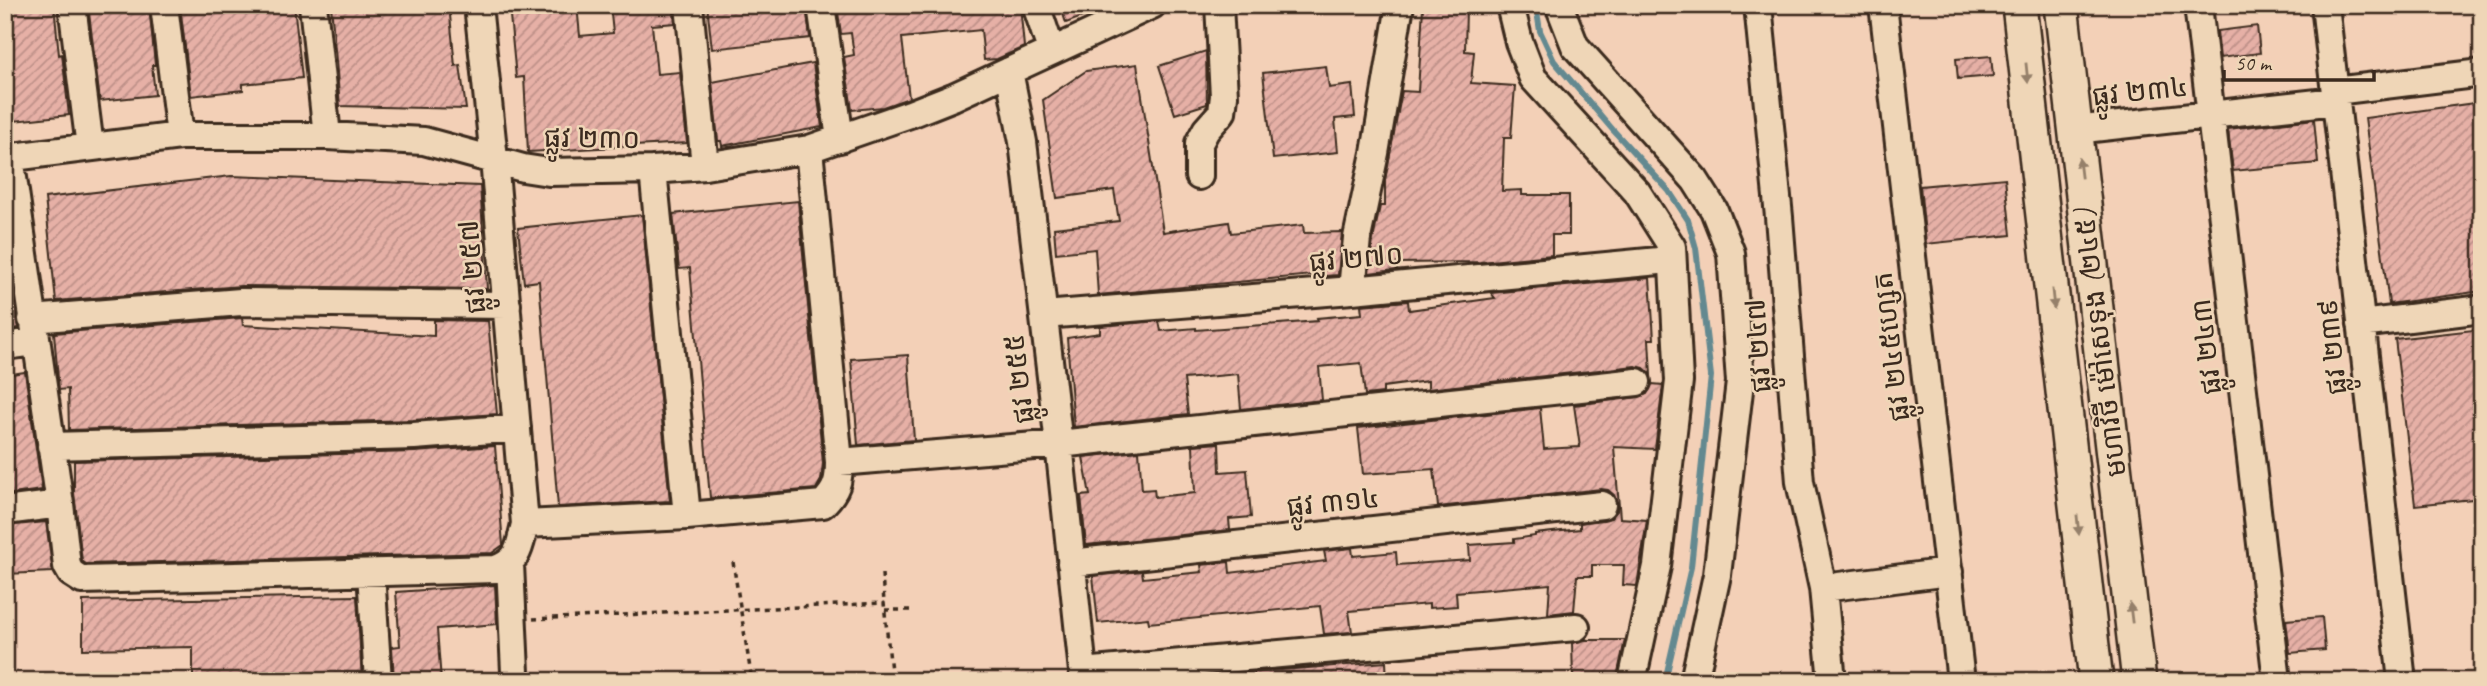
<svg xmlns="http://www.w3.org/2000/svg" width="2487" height="686" font-family="Caveat,'Noto Sans Khmer',sans-serif">
  <defs>
    <pattern id="building-hatch" width="6" height="6" patternUnits="userSpaceOnUse" patternTransform="scale(1.75)"><rect width="6" height="6" fill="#e6b0a6"/><path d="M-1 1l2-2M0 6l6-6M5 7l2-2" fill="none" stroke="#bc8f87"/></pattern>
  </defs>
  <rect width="100%" height="100%" fill="#f3d0b7"/>
  <filter id="ink" filterUnits="userSpaceOnUse"><feTurbulence type="fractalNoise" baseFrequency=".0143" numOctaves="2"/><feDisplacementMap in="SourceGraphic" scale="14" xChannelSelector="R" yChannelSelector="G"/><feConvolveMatrix kernelMatrix="1 2 1 2 8 2 1 2 1" color-interpolation-filters="sRGB"/></filter>
  <g filter="url(#ink)">
    <g fill="none" stroke-linecap="round" stroke-linejoin="round">
      <!-- stream -->
      <path stroke="#638990" stroke-width="6" d="M1536 5 1540 31 1554 61 1613 130 1669 191 1688 220 1696 248 1711 376 1691 567 1665 681"/>
    </g>
    <!-- building -->
    <path fill="url(#building-hatch)" stroke="#3b2a1e" stroke-width="2" d="M5 5H54L59 55 62 54 69 115 14 121V117H5Z
      M88 5H149L155 65H152L155 95 100 101Z
      M180 5H294L302 78 243 84V90L191 96Z
      M331 5H449L455 66 460 65 466 109 340 106Z
      M509 5H577L580 36 613 33 610 5H673L675 23 652 25 657 74 680 72 687 143 528 152 524 77 516 78Z
      M707 5H806L810 38 712 49Z
      M837 5H1020L1024 47 997 59 984 60 981 30 902 38 909 98 883 107 852 110 844 57 854 55 851 33 841 34Z
      M1060 5H1109V7L1066 23Z
      M1423 7 1466 8 1465 51 1474 52 1471 83 1515 86 1511 138H1504L1502 191 1522 190V195H1569V235H1552V255L1480 262 1397 263V270L1369 273 1373 240 1380 206H1385V180L1402 91 1418 92Z
      M2257 26 2260 53 2220 58 2217 31Z
      M1206 51 1207 104 1175 114 1159 66Z
      M1991 56 1993 76 1958 79 1956 59Z
      M813 63 822 127 722 146 721 141H718L712 82Z
      M1137 64 1163 232 1229 222 1231 233 1303 225 1304 233 1342 232 1338 275 1312 277V275L1098 295 1095 249 1056 253 1054 228 1119 221 1114 190 1057 198 1043 100 1086 71Z
      M1326 66 1329 88 1352 85 1355 117 1335 119 1338 152 1273 159 1263 73Z
      M2482 102V291L2389 304 2365 118Z
      M2314 119 2318 163 2233 171 2228 129Z
      M231 176 480 186 487 289 241 286 56 301 45 198Z
      M2005 178 2011 235 1926 244 1920 186Z
      M798 201 823 463 821 480 816 489 710 498 690 268 679 269 673 214Z
      M642 215 670 501 558 507 539 281 524 283 518 228Z
      M1650 278 1654 339H1649L1651 375 1644 368 1635 366 1428 389V381L1383 387V393L1365 395 1361 363 1319 367 1322 400 1241 409 1238 374 1184 379 1188 414 1074 427 1067 338 1100 333V326L1159 321 1161 331 1196 328V330L1318 321 1317 318 1362 314 1361 305 1408 301 1409 310 1495 298 1491 293Z
      M5 284H12L19 328 5 330Z
      M242 318 243 325 434 336V320L488 321 497 414 413 420 69 430 68 389 59 390 54 333Z
      M2482 329V498L2415 505 2395 339Z
      M908 355 914 440 858 445 851 359Z
      M25 372 42 490 5 495V375Z
      M1652 384 1663 385 1655 449 1614 447 1620 518 1647 520 1637 586 1623 585 1624 565H1592V576H1577L1574 611 1548 614 1550 584 1456 592 1457 606 1429 608V604L1349 611 1352 632 1324 634 1320 606 1149 623 1148 618 1098 623 1093 576 1142 571 1143 578 1202 572 1201 565 1229 562 1230 573 1326 561 1324 551 1352 548 1353 556 1396 552 1397 565 1470 560 1469 545 1514 542V539L1535 536V534L1580 529V523L1611 518 1617 511V503L1614 495 1608 490 1601 489 1438 507 1434 469 1363 474 1358 428 1540 408 1544 449 1580 447 1574 405 1639 397 1647 394Z
      M1219 443 1220 472 1247 470 1251 517 1229 519 1230 530 1086 545 1081 496 1090 495 1083 457 1139 451 1142 490 1154 489 1155 497 1195 493 1193 445Z
      M495 446 503 545 492 553 86 564 82 561 74 493V461L415 452Z
      M46 522 53 572 5 574V526Z
      M495 585 497 624 437 629 441 681H394L392 647 400 646 396 592Z
      M357 596 362 681H193V647L83 649V601Z
      M2322 617 2325 650 2290 653 2286 620Z
      M1585 640H1625L1617 677 1573 678 1572 643Z
      M1386 662 1387 681H1255L1254 672Z"/>
    <g fill="none" stroke-linecap="round" stroke-linejoin="round">
      <defs>
        <path id="minor" d="M72 5 90 147
          M164 5 180 136
          M313 5 327 136
          M689 5 705 166
          M821 5 840 139
          M1036 5 1051 50
          M1510 5 1519 42 1533 78 1637 192 1672 247 1679 381 1657 566 1632 681
          M1559 5 1575 46 1695 180 1714 210 1731 253 1740 382 1717 575 1694 681
          M1758 5 1779 217 1800 482 1823 588 1832 681
          M1883 5 1961 681
          M2198 5 2277 681
          M2325 5 2402 681
          M1009 71 1023 142 1059 444 1084 681
          M2335 91 2482 73
          M2075 130 2336 101
          M10 157 60 504 67 566 71 573 82 580 496 569C520 560 519 547 525 524L494 159 478 5
          M5 158 180 136H327L424 141 523 168 549 172 653 170 705 166 809 149 910 114 953 97 1152 5
          M653 170 687 516
          M1199 176V143L1206 130 1222 112 1224 96 1219 5
          M1352 290 1357 238 1375 153 1400 5
          M1044 315 1352 290 1659 261 1672 255
          M32 319 241 302 507 305
          M2361 324 2482 309
          M5 346 35 342
          M51 446 414 436 517 428
          M839 462 1059 444 1637 382
          M5 511 60 504
          M525 524 687 516 823 504C837 490 839 481 839 462L809 149
          M1071 563 1602 505
          M510 564 515 672
          M371 573 378 681
          M1823 588 1949 572
          M1083 672 1576 627"/>
        <path id="major" d="M2019 5 2096 681
          M2061 5 2139 681"/>
      </defs>
      <!-- minor casing -->
      <use href="#minor" stroke="#3b2a1e" stroke-width="32"/>
      <!-- major casing -->
      <use href="#major" stroke="#3b2a1e" stroke-width="38"/>
      <!-- path -->
      <path stroke="#3b2a1e" stroke-width="3.5" stroke-dasharray="5 5" stroke-linecap="butt" d="M733 562 752 681
        M882 574 884 603
        M885 610H913
        M533 619 884 603 892 681"/>
      <!-- minor -->
      <use href="#minor" stroke="#efd6b7" stroke-width="26"/>
      <!-- major -->
      <use href="#major" stroke="#efd6b7" stroke-width="33"/>
    </g>
    <!-- one-way arrows -->
    <defs><path id="oneway-solid" d="M-6-.8H1V-3.2L6.5 0L1 3.2V.8H-6Z" transform="scale(1.75)"/></defs>
    <g fill="#95806a">
      <use href="#oneway-solid" transform="translate(2027 73) rotate(84)"/>
      <use href="#oneway-solid" transform="translate(2080 168) rotate(-97)"/>
      <use href="#oneway-solid" transform="translate(2053 299) rotate(84)"/>
      <use href="#oneway-solid" transform="translate(2078 525) rotate(84)"/>
      <use href="#oneway-solid" transform="translate(2131 613) rotate(-97)"/>
    </g>
  </g>
  <g text-anchor="middle" dominant-baseline="central" stroke-width="5" stroke-linejoin="round" paint-order="stroke">
    <!-- street labels -->
    <g font-size="28" fill="#3b2a1e" stroke="#efd6b7">
      <text transform="translate(2140 91) rotate(-6)">ផ្លូវ ២៣៤</text>
      <text transform="translate(592 138) rotate(1)">ផ្លូវ ២៣០</text>
      <text transform="translate(1356 258) rotate(-5)">ផ្លូវ ២៧០</text>
      <text transform="translate(472 267) rotate(-95)">ផ្លូវ ២៥៧</text>
      <text transform="translate(2100 343) rotate(-97)">មហាវិថី ម៉ៅសេទុង (២៤៥)</text>
      <text transform="translate(1758 346) rotate(-94)">ផ្លូវ ២៤៧</text>
      <text transform="translate(1891 347) rotate(-97)">ផ្លូវ ២៤៥ហ្សេត</text>
      <text transform="translate(2206 347) rotate(-97)">ផ្លូវ ២៤៣</text>
      <text transform="translate(2332 347) rotate(-96)">ផ្លូវ ២៣៩</text>
      <text transform="translate(1019 379) rotate(-97)">ផ្លូវ ២៥៥</text>
      <text transform="translate(1333 502) rotate(-6)">ផ្លូវ ៣១៤</text>
    </g>
  </g>
  <!-- margin -->
  <rect width="2487" height="686" fill="none" stroke="#efd6b7" stroke-width="28"/>
  <rect x="14" y="14" width="2459" height="658" fill="none" stroke="#3b2a1e" stroke-width="2.5" filter="url(#ink)"/>
  <!-- scale -->
  <path d="M2224 70v10h150v-10" fill="none" stroke="#3b2a1e" stroke-width="3.5"/>
  <text x="2235" y="70" font-size="21" fill="#3b2a1e" stroke="#efd6b7" stroke-width="5" paint-order="stroke">50 m</text>
</svg>
